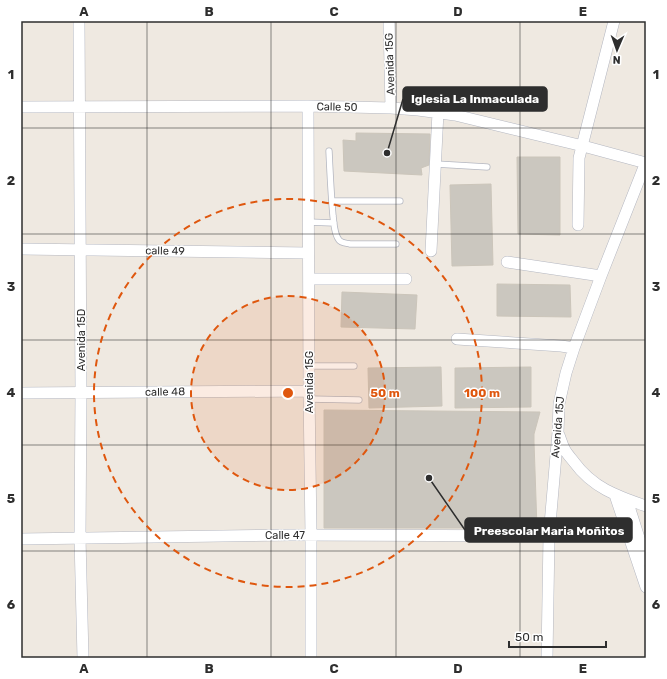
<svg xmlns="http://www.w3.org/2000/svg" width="667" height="679" font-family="Rubik,sans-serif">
  <rect width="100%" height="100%" fill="#efe9e1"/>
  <!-- building -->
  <path fill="#cbc7bf" stroke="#cbc5ba" d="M356 133 430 134 429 165 421 168 422 175 344 171 343 140 356 141Z
    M517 157H560V235L518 234Z
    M491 184 493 265 452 266 450 185Z
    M497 284 570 285 571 317 497 316Z
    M342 292 417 295 415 329 341 327Z
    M441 367 442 406 369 408 368 368Z
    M531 367V407L455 408V368Z
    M324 410 540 412 534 434V442L537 528H324Z"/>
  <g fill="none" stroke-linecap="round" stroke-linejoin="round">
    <defs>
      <path id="service" d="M329 151C330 173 331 194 333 216 334 223 334 234 339 240 341 243 346 243 350 244H396
        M436 164 487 167
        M332 201H400
        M308 222 334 223
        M309 366H354
        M309 399 359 400"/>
      <path id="minor" d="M79 21 81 393 80 538 83 658
        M389 21 391 108
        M308 106 309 391 311 535V658
        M21 107 308 106 391 108 418 110 455 115 583 146 646 163
        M578 225 579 158 614 21
        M21 249 308 253
        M431 251 438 112
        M507 262 601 276
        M309 279H406
        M457 339 561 346 574 348
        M21 393 309 391
        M559 435C561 440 562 445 565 450 567 454 571 458 574 462 593 488 617 496 646 506
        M615 495 646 587
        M627 500 646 560
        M21 539 290 535 549 536
        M547 658 549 536 558 432 559 404 566 373 574 348 601 276 646 162"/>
    </defs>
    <!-- service casing -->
    <use href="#service" stroke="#b4b7c1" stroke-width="7"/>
    <!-- minor casing -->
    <use href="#minor" stroke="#b4b7c1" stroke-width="12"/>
    <!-- service -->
    <use href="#service" stroke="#fff" stroke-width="5.5"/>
    <!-- minor -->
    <use href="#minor" stroke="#fff" stroke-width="11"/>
  </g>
  <!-- grid -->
  <path fill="none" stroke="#2e2e2e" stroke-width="1" stroke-opacity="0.55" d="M147 21V658M271 21V658M396 21V658M520 21V658M21 128H646M21 234H646M21 340H646M21 445H646M21 551H646"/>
  <!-- distance rings -->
  <circle cx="288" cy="393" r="97" fill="#df570e" fill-opacity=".12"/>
  <g fill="none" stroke="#df570e" stroke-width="2" stroke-dasharray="7 5">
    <circle cx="288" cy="393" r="97"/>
    <circle cx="288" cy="393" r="194"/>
  </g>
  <g text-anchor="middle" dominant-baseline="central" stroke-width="3" stroke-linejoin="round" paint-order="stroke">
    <!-- street labels -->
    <g font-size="11" fill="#2e2e2e" stroke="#fff">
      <text transform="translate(390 64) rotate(-92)">Avenida 15G</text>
      <text transform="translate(337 107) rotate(1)">Calle 50</text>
      <text transform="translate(165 251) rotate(1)">calle 49</text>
      <text transform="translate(81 340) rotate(-90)">Avenida 15D</text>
      <text transform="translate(309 382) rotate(-90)">Avenida 15G</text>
      <text transform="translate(165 392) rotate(-1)">calle 48</text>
      <text transform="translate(558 427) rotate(-85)">Avenida 15J</text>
      <text x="285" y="535">Calle 47</text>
    </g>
  </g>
  <circle cx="288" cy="393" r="6" fill="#df570e" stroke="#fff" stroke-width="2"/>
  <g font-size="12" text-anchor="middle" font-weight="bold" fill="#df570e" stroke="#fff" stroke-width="3" stroke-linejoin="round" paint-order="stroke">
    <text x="385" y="397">50 m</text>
    <text x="482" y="397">100 m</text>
  </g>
  <!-- callouts -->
  <path fill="none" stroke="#2e2e2e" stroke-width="1.5" d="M387 153L403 99M429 478L465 530"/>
  <g fill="#2e2e2e" stroke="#fff" stroke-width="1.5">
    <circle cx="387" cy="153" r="4"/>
    <circle cx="429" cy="478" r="4"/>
  </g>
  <g fill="#2e2e2e" stroke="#2e2e2e" stroke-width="1.5">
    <rect x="403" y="87" width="144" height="24" rx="4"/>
    <rect x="465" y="518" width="167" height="24" rx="4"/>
  </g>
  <g font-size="12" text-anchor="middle" font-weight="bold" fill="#fff">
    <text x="475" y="103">Iglesia La Inmaculada</text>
    <text x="549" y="535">Preescolar Maria Moñitos</text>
  </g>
  <!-- border -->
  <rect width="667" height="679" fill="none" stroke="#ffffff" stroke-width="44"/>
  <!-- north arrow -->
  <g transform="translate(617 50) rotate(182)" stroke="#ffffff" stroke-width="3" paint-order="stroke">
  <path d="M0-3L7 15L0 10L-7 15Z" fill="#2e2e2e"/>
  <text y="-6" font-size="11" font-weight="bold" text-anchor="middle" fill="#2e2e2e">N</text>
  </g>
  <!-- scale -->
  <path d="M509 641v6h97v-6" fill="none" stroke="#2e2e2e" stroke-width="2"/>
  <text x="515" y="641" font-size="12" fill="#2e2e2e" stroke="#ffffff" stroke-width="3" paint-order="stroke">50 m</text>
  <rect x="22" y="22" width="623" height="635" fill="none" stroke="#2e2e2e" stroke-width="1.5"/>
  <g font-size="13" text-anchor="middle" font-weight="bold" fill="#2e2e2e">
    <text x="84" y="16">A</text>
    <text x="209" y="16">B</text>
    <text x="334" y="16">C</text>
    <text x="458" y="16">D</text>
    <text x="583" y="16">E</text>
    <text x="11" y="79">1</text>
    <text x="656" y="79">1</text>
    <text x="11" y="185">2</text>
    <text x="656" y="185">2</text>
    <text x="11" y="291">3</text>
    <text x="656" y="291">3</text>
    <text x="11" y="397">4</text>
    <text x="656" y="397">4</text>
    <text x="11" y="503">5</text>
    <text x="656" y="503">5</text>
    <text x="11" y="609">6</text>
    <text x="656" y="609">6</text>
    <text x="84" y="673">A</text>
    <text x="209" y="673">B</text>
    <text x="334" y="673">C</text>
    <text x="458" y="673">D</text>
    <text x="583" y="673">E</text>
  </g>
</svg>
